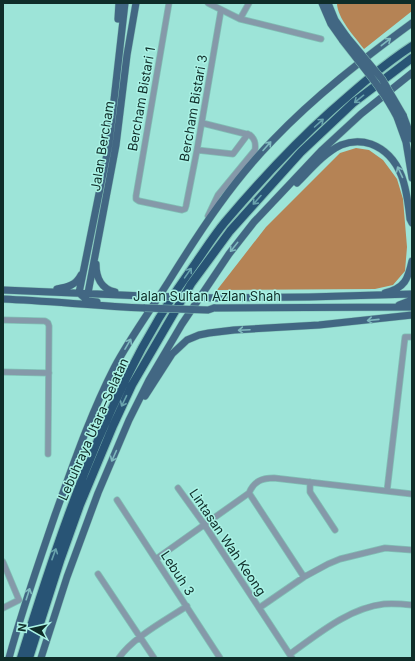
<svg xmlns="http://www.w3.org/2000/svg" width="415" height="661" font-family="Inter,sans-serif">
  <rect width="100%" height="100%" fill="#9de4d8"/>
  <!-- forest -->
  <path fill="#b58355" d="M337 3H412V11L364 49C355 37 337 18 337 3Z
    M356 148 369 150 383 160 397 179 403 199 407 247 405 271 393 285 375 289 217 290 266 227 340 153Z"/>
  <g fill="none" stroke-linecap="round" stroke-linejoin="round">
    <defs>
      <path id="minor" d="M169 3 136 196V199L139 201 182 210 185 209 186 206 197 150 221 10
        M208 3 240 19 321 39
        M240 19 249 3
        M202 123 250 135C255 139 256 143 255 150L218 195 208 216
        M197 150 233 154 248 134
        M3 320 45 321 48 323 49 326 48 454
        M3 372 49 373
        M310 482V492L335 530
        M178 488 204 524 292 658
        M387 491 405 337H412
        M249 493C254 481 262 478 274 478L412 494
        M249 493 304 577
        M117 500 220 658
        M156 559 249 493
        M3 562 19 600 3 608
        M98 574 154 658
        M259 608 304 577 328 564 340 559 385 548 412 550
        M290 654C318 634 349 608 384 604 393 603 403 604 412 605
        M119 658C132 638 166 620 187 606"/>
      <path id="major" d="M322 3 331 24 343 41
        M328 3 335 20 347 37
        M118 19 119 3
        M403 115 412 139
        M397 117 406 142 412 178
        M297 183C310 170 324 153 341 145 351 141 362 141 371 144 403 156 407 191 410 219L412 223
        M96 264C96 277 101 289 115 292
        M57 289C68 287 76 285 81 275
        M3 290 144 296
        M79 293 109 144 125 3
        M79 293 88 301 97 302
        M88 293 116 145 127 55 136 3
        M385 293C405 288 408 279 412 261
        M217 298 309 297 412 294
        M3 299C50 301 97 306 145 308
        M399 305 412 300
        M214 308 412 307
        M145 396 172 354 187 340 199 335 209 333 234 330 319 325 412 315
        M9 658C22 610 39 562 55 515 73 465 90 415 114 368 131 336 153 307 172 276 202 228 233 181 273 140 315 96 363 59 412 23
        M41 658 67 577 98 493 129 420 149 380 182 324 229 254 254 222 322 150 361 114 412 73"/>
      <path id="highway" d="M21 658C50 564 82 468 126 379 146 338 170 298 197 261 206 248 215 234 225 222 258 183 293 145 331 111 357 88 383 65 412 46
        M29 658 60 561 80 505 113 426 132 385 191 284 230 231 301 152 353 103 412 58"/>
    </defs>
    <!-- minor casing -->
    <use href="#minor" stroke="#81bfb5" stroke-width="7"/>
    <!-- major casing -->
    <use href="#major" stroke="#81bfb5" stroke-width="8"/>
    <!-- highway casing -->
    <use href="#highway" stroke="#81bfb5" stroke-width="10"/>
    <!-- minor -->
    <use href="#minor" stroke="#8599a9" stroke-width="5.5"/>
    <!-- major -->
    <use href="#major" stroke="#426783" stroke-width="7"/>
    <!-- highway -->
    <use href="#highway" stroke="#285475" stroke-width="8"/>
    <defs>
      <path id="major-bridge" d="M347 37 382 79 403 115
        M343 41C362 66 383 89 397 117
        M144 296 217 298
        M145 308 208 310 214 308"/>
    </defs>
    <!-- major-bridge casing -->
    <use href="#major-bridge" stroke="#81bfb5" stroke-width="8" stroke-linecap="butt"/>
    <!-- major-bridge -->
    <use href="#major-bridge" stroke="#426783" stroke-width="7"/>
  </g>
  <!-- one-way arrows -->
  <defs><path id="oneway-shaft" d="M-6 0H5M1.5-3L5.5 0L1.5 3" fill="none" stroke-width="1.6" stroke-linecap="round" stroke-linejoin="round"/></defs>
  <g stroke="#80babe">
    <use href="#oneway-shaft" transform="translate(386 42) rotate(-38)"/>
    <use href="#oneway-shaft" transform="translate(267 146) rotate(-48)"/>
    <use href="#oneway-shaft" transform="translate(400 172) rotate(-115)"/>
    <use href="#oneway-shaft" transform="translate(234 247) rotate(129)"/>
    <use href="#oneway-shaft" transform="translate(373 320) rotate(174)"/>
    <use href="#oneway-shaft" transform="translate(244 330) rotate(177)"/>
    <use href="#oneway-shaft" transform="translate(128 344) rotate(-60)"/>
    <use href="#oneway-shaft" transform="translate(114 456) rotate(114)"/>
    <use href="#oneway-shaft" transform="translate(28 594) rotate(-72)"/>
  </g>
  <g stroke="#69a3ad">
    <use href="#oneway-shaft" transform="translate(359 99) rotate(141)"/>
    <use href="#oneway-shaft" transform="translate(319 123) rotate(-42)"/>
    <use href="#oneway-shaft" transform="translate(257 200) rotate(132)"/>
    <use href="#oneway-shaft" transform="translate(188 273) rotate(-55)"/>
    <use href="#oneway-shaft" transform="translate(124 401) rotate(116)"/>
    <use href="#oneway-shaft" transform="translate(54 554) rotate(-70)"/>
  </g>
  <g text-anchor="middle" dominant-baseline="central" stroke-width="3" stroke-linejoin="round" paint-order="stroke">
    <!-- street labels -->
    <g font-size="13" fill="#0f2d29" stroke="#aaf2e5">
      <text transform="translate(141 99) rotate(-80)">Bercham Bistari 1</text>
      <text transform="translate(193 108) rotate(-80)">Bercham Bistari 3</text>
      <text transform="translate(102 146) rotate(-81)">Jalan Bercham</text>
      <text x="207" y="296">Jalan Sultan Azlan Shah</text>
      <text transform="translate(93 429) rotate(-66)">Lebuhraya Utara–Selatan</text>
      <text transform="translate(228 542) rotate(56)">Lintasan Wah Keong</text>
      <text transform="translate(178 573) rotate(57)">Lebuh 3</text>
    </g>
  </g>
  <!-- border -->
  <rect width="415" height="661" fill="none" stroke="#0f2d29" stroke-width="8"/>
  <!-- north arrow -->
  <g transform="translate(32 629) rotate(278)" stroke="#aaf2e5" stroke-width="3" paint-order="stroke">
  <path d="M0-3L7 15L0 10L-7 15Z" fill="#0f2d29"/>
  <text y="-6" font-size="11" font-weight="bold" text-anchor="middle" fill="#0f2d29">N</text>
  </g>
</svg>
